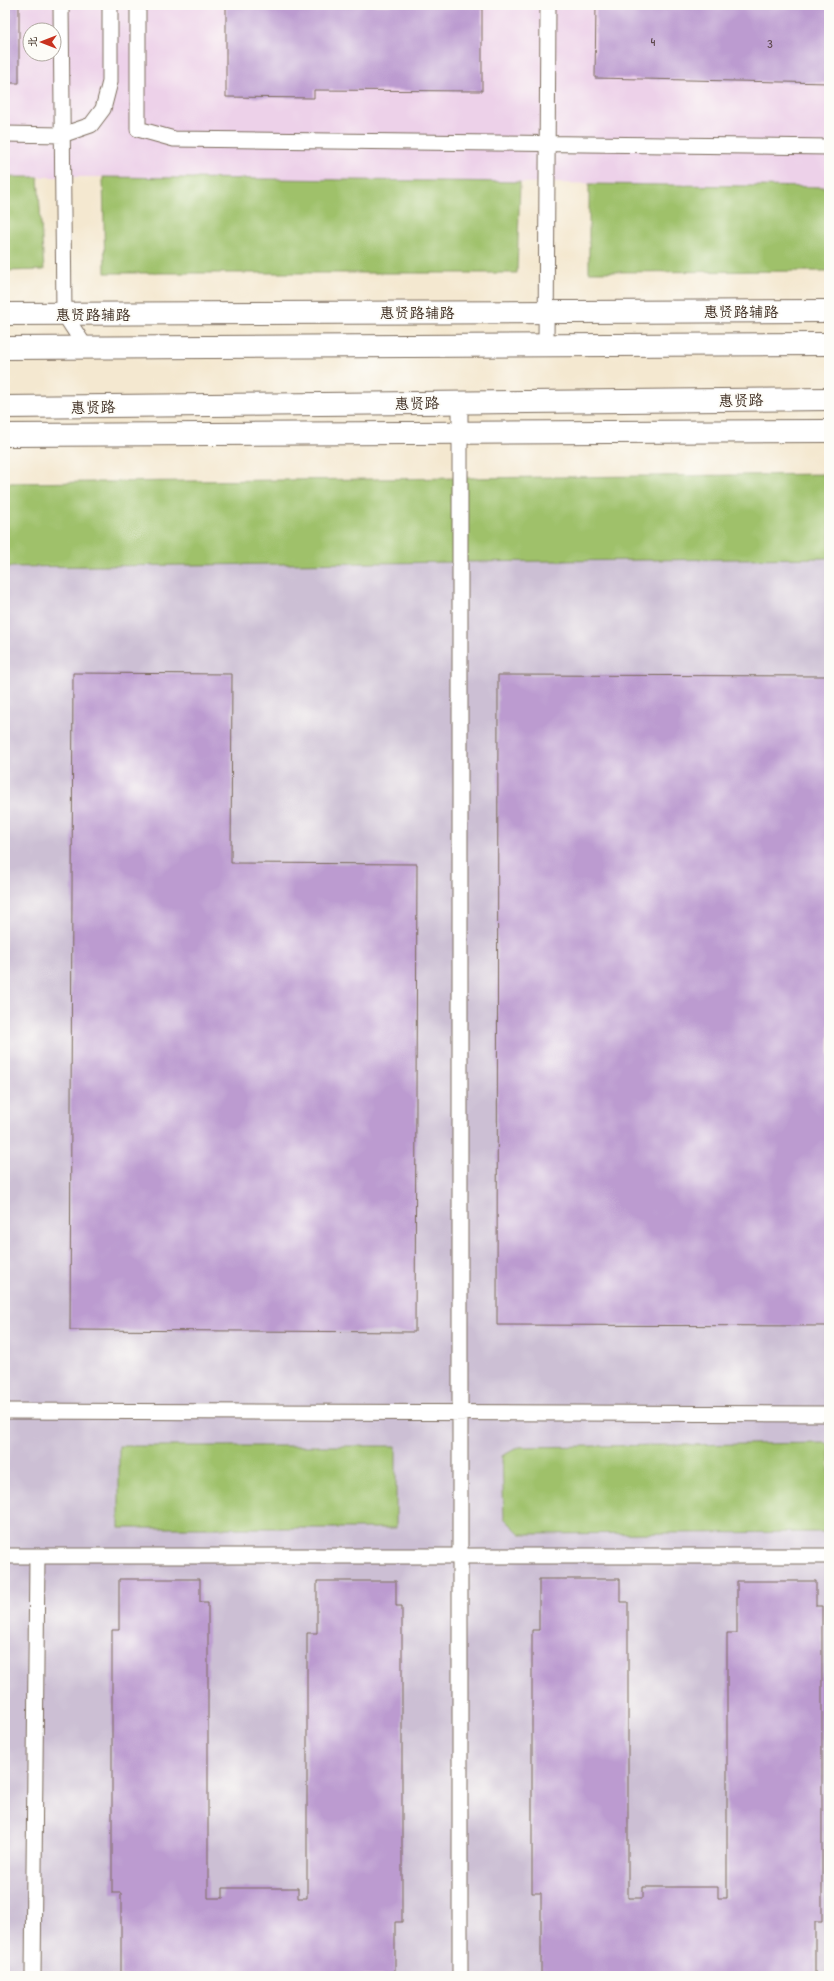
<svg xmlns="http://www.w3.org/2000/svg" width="834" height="1981" font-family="'Patrick Hand','LXGW WenKai TC',sans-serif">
  <rect width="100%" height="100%" fill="#fdfcf7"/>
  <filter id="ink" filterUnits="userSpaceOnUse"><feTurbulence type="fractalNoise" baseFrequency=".025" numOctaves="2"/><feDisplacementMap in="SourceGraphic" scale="8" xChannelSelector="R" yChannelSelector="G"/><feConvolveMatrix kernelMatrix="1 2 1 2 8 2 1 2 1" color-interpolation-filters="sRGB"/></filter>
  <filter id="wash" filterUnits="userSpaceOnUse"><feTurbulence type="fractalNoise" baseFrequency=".012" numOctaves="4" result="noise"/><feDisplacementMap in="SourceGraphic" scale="16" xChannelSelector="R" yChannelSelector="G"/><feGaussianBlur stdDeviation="0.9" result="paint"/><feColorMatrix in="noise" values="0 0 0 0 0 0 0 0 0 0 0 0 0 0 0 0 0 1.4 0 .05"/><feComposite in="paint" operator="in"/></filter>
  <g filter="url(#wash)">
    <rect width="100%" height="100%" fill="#f4e8d0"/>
    <!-- built -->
    <path fill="#edd1e9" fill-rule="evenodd" d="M5 5H829V187L122 177H5ZM30 30H54V54H30Z"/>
    <!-- industrial -->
    <path fill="#ccbfd4" d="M829 558V1976H5V567Z"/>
    <!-- green -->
    <path fill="#9fc16b" stroke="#6d7644" d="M5 177H38L44 270 5 271Z
      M103 177 520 182 517 273H105Z
      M589 184 829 187V271L589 272Z
      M829 474V558L5 567V483Z
      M825 1443 829 1446V1526L824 1532 520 1534 504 1518 502 1456 519 1447Z
      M119 1446H396V1528H119Z"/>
    <g id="blocks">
      <!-- building -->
      <path fill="#bc9bd0" d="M5 5H19V83H5Z
        M226 5H482V91L314 90V98L226 97Z
        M596 5H829V83L595 78Z
        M73 673 232 674 231 863 417 864 415 1332 70 1330Z
        M498 675 829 676V1326L497 1325Z
        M119 1579H200V1602H208V1898H223V1888H298V1898H307V1633H317V1581H396V1606H402V1922H395V1976H121V1893H112V1630H119Z
        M539 1579H620V1602H628V1898H643V1887H718V1898H727V1633H737V1581H816V1606H822V1922H815V1976H541V1893H532V1630H539Z"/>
    </g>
  </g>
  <g filter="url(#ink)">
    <use href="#blocks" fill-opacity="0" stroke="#7c6c5c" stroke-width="1"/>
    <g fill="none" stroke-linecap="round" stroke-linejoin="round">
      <defs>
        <path id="lane" d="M61 5 64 314 86 348
          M138 5V129L174 139 829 147
          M5 134 62 135 91 125 103 109 110 82V5
          M546 345 548 5
          M460 403V1976
          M5 1411 829 1414
          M5 1556H829
          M33 1976 37 1556"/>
        <path id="secondary" d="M5 314 829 311
          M5 435 829 431"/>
        <path id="primary" d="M5 348 829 344
          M5 407 829 399"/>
      </defs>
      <!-- lane casing -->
      <use href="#lane" stroke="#7c6c5c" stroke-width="17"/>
      <!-- secondary casing -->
      <use href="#secondary" stroke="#7c6c5c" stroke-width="24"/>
      <!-- primary casing -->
      <use href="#primary" stroke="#7c6c5c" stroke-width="24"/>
      <!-- lane -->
      <use href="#lane" stroke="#fff" stroke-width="15"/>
      <!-- secondary -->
      <use href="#secondary" stroke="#fff" stroke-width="22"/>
      <!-- primary -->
      <use href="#primary" stroke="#fff" stroke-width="22"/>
    </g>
  </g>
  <g text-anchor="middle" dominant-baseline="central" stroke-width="4" stroke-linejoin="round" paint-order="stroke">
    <!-- number labels -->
    <g font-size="13" fill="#5b464a">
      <text x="653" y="41">4</text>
      <text x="770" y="43">3</text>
    </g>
    <!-- street labels -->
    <g font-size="15" fill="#3b2a1e" stroke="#fdfcf7">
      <text x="741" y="311">惠贤路辅路</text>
      <text x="417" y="312">惠贤路辅路</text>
      <text x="93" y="314">惠贤路辅路</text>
      <text transform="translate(741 400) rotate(-1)">惠贤路</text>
      <text transform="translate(417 403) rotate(-1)">惠贤路</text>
      <text transform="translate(93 407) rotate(-1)">惠贤路</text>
    </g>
  </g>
  <!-- margin -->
  <rect width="834" height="1981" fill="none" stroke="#fdfcf7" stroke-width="20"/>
  <!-- north arrow -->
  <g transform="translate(42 42) rotate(270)"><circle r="19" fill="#fdfcf7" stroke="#afa8a0"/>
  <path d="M0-3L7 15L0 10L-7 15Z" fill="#c8321e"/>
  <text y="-6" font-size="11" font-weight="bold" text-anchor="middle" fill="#3b2a1e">北</text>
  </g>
</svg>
